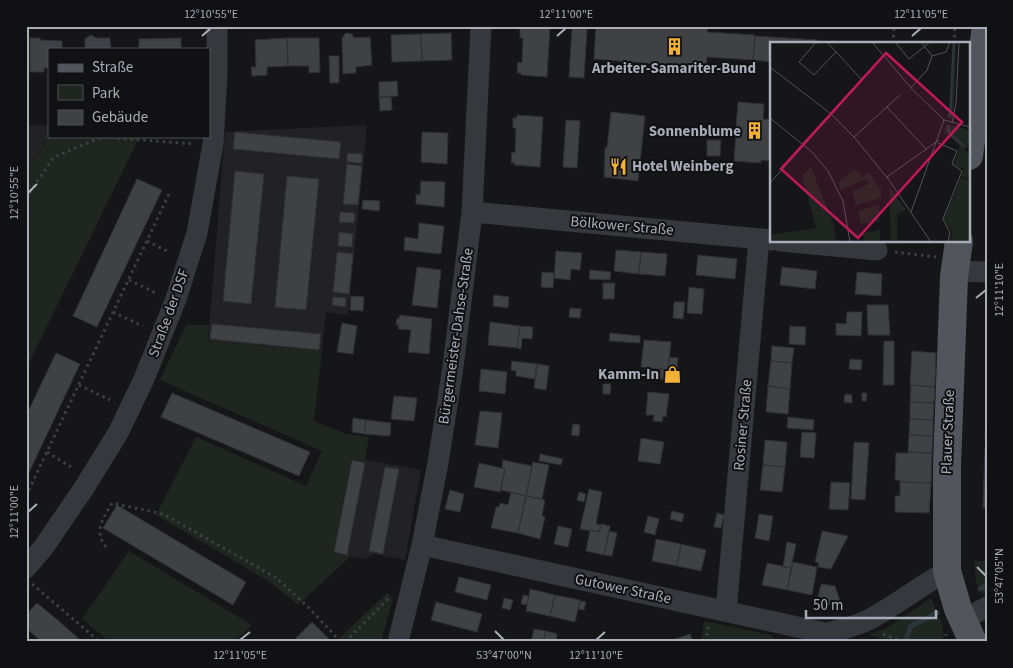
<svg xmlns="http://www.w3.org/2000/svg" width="1013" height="668" font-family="'Source Sans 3',sans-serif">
  <rect width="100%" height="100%" fill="#161618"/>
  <!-- built -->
  <path fill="#222225" d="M26 125 49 126V136L26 173Z
    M367 125 348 315 326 312 322 351 208 341 225 132Z
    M351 457 421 470 405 560 374 554 364 559 334 553Z"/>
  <!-- green -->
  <path fill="#1e261f" d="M49 136H140L26 369V173Z
    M186 325H209L208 341 322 351 314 421 346 434 369 437 365 460 351 458 334 553 351 556 298 605 270 582 156 515 196 437 306 486 322 451 160 380Z
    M129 551 252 625 234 642H110L82 619Z
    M974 561H987V594L983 595 976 583Z
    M387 593 393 599 381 642H335Z
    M931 598 943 627 944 642H891V640L868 635 887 628Z
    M704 621 771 635 776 642H701Z"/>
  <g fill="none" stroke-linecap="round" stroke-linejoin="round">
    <!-- stream -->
    <path stroke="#2c353c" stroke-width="5" d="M980 589 987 585
      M905 642 911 626 937 613"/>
  </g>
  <!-- building -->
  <path fill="#404145" stroke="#303034" d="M524 26 550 27 547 77 521 75V73H517L518 62 522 63 523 38H520V28H524Z
    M596 26H708L707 32 755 35 753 60 707 57 706 68 594 59Z
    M572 28 587 29 584 78 569 77Z
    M346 33 352 34 354 38 370 37 372 65 356 67V73L343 74 342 38Z
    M451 33 452 60 422 61 421 34Z
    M421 34 422 61 392 62 391 35Z
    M91 35 96 38H110L111 49H85V39Z
    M755 36 817 40V44H772V62L753 60Z
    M30 38H40V40L62 41V49H49V68H44V72H30Z
    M181 38V49H139V39Z
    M287 38 288 66 267 67V75L252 76 251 67H256L255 40Z
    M287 38H319L320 72 309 73V66H288Z
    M329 56H339V83H330Z
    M397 81 398 96 379 97V82Z
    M379 97H391L392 110 380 111Z
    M738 102 764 104 763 119 772 120V161L761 160V163L734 161 736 134H738V128H736Z
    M611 112 645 116 638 181 604 177 605 148 607 147Z
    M517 115 543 117 540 167 514 165 515 163H511L512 152 515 153 516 128H513V118H517Z
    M566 120 580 121 577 168 563 167Z
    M235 132 341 142 339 159 233 149Z
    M422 132 448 133 447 164 421 162Z
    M707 140H721L720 156H707Z
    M347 153 362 154V163L347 162Z
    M347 164 362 166 358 205 343 204Z
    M235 171 264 174 251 304 223 301Z
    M287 176 319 179 306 310 275 307Z
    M137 179 162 190 97 327 73 316Z
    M421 181 445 182 444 207 416 204V194L420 195Z
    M363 200 380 201 379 211 362 209Z
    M340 212 355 213 354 223 339 222Z
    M419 223 444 226 441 254 404 250 405 237 418 239Z
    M339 232 353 234 352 247 338 246Z
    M616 250 641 252 639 274 614 271Z
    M556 251 582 253 580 270 571 269 570 280 554 278Z
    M337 252 353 254 349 294 333 292Z
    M641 252 667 254 665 276 639 274Z
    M698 255 737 259 735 279 696 275Z
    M417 267 441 270 437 308 412 305Z
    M782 267 817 271 815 289 780 285Z
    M590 270 611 272 610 280 589 279Z
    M542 272 554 273 553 288 541 287Z
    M857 272 882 274 881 296 855 294Z
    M603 283H615L614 299H603Z
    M689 287 704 289 702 314 687 313Z
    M494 295 509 297 508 308 493 306Z
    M351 296 364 297 363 311 350 310Z
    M333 297 346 298 345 307 332 305Z
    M674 302H685L683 319 673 318Z
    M867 305H888L890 335H868Z
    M570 308 581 309 580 318 569 317Z
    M847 312H862L861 336 836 335V323L846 324Z
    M400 315 432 319 429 354 408 352 411 330 398 329 399 325H396L397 318 399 319Z
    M490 322 520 326 517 348 488 345Z
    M342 323 357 326 353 354 337 352Z
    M212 324 321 334 319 350 210 339Z
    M520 326 533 327 532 339 522 338 521 349 517 348Z
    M790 326 806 327 805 345 789 344Z
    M610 333 640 336V343L609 341Z
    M644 340 671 342 668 370 641 367Z
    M884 341H894V385H883Z
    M772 346 794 348 792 363 771 361Z
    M912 351 936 353 935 387 910 385Z
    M56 353 80 364 26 479V416Z
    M669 357 678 358 676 381 660 379V369L668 370Z
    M850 359 862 360 861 370 849 369Z
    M512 361 537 364 535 379 516 376V371L511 370Z
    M771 361 792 363 790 389 768 386Z
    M537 364 549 366 546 390 534 388Z
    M481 369 507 372 505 394 479 391Z
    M603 384H611L610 394H603Z
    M911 385 935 387 934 403 910 402Z
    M768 386 790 389 788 414 766 412Z
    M648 392 669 394 666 417 663 416 662 422 653 421 654 415H646Z
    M172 393 310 452 299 476 161 417Z
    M862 393H867L866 401H862Z
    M845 394 852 395V403L844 402Z
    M394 396 417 398 414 421 391 419Z
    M987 400V439H985Z
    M910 402 934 403 933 420 910 419Z
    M480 411 502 413 498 448 475 445Z
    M788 417 814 420 813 430 787 428Z
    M353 418 366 420 364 434 352 432Z
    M910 419 933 420V436L909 435Z
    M366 420 391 423 390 436 364 434Z
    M573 424 580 425 579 436 571 435Z
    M802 432 816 433 814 458 800 457Z
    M909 435 933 436 932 453 908 452Z
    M641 438 664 442 660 464 638 461Z
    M765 440 787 442 785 467 763 465Z
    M854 442 869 443 865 500 851 499Z
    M985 448H987V477H984Z
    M908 452 932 453 931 483 900 482V480H895L896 453H908Z
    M540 454 563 459 561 465 539 461Z
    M352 460 365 463 347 555 334 552Z
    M503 460 532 466 526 496 501 490 505 469 502 468Z
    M533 462 549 465 542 499 526 496Z
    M479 463 505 469 500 492 474 487Z
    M763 465 785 467 782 492 760 490Z
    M385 467 399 469 383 554 369 551Z
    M984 477H987V508H983Z
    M831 482 850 483 848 510 829 509Z
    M900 482 931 483 929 513 895 512V496H900Z
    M589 489 602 492 596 524 601 525 599 532 580 529Z
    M450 490 464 494 460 512 445 509Z
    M511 492 526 496 518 533 491 528 496 507H499L500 503 508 505Z
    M579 492 586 494 584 502 577 500Z
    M526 496 545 500 542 516 545 517 540 539 518 533Z
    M117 505 246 582 233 605 103 528Z
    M672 511 684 514 682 522 670 519Z
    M717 513 724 515 721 528 714 527Z
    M759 514 773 516 769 541 755 538Z
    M648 516 659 519 655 535 644 532Z
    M601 524 610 526 604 555 586 551 590 530 599 532Z
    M558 526 572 529 568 547 554 544Z
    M609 531 617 533 612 556 604 555Z
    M822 531 848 536 831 569 818 567 819 563 815 562Z
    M656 539 681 544 677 566 652 561Z
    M787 542 796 544 791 568 783 567Z
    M681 544 706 550 701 571 677 566Z
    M793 562 817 567 812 595 787 590Z
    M767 563 791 568 787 590 762 585Z
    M459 577 491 585 487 600 455 592Z
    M821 584 835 586 842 607 817 602Z
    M530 589 555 595 550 616 526 611Z
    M523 595 529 596 527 605 521 604Z
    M555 595 580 600 575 622 550 616Z
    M504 598 513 600 510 610 502 608Z
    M580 601 586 602 584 610 578 609Z
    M436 602 482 614 477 632 431 620Z
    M37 603 54 617 83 642H42L26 628V615Z
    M312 622 331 641 292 642Z
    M534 629 546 631 543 642H531Z
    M546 631 557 634 556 642H543Z
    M690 634 693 642H667Z"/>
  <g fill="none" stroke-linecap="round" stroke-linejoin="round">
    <!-- path -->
    <path stroke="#3d3f44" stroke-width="3" stroke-dasharray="2.5 4" stroke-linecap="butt" d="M893 44 894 26
      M954 44 955 26
      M26 198 54 157 102 137 195 144
      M147 241 169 252
      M895 252 936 257
      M129 280 156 293
      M113 312 143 326
      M79 385 110 400
      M47 452 71 467
      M26 496 169 194
      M106 547C93 531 104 517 112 503L163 514 275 577 307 606 341 642
      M32 584 100 642
      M883 634 903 642
      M345 642 389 598
      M706 642 708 626
      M944 642 946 634"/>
    <!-- minor -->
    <path stroke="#37383d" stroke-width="21" d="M472 212 772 240
      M780 241 877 250
      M955 271 987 272
      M422 545 825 633
      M26 568 43 548 84 488 118 433 144 379 176 299 197 233 213 144 217 74V26
      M726 611 759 239
      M963 620 987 607
      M813 640C831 629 849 630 868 620 895 606 920 586 947 571
      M398 642 422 545 438 463 453 367 472 212 481 26"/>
    <!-- major -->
    <path stroke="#53555c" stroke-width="28" d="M969 156 986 26
      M959 241 954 277 947 466V571L958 609 973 642"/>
  </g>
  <!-- ticks -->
  <path fill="none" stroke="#a8adb8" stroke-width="2" d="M202 36 211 28M557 36 566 28M912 36 921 28M28 193 37 184M976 298 986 290M28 512 37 504M977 567 986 576M495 631 504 640M240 640 250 632M596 640 605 632"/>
  <!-- icons -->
  <defs>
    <symbol id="building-bare" viewBox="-9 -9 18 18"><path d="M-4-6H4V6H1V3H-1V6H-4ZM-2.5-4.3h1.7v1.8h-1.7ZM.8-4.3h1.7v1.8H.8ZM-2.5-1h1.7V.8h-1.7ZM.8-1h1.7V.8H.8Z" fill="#f2b134" stroke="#111113" stroke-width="2.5" paint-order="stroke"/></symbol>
    <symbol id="restaurant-bare" viewBox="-9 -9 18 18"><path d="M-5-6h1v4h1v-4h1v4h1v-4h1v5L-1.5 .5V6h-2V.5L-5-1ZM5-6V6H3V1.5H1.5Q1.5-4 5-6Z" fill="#f2b134" stroke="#111113" stroke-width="2.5" paint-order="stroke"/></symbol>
    <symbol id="shop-bare" viewBox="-9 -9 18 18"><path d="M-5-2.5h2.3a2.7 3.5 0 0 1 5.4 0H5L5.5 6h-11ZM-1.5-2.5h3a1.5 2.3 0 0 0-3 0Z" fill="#f2b134" stroke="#111113" stroke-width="2.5" paint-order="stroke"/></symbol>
  </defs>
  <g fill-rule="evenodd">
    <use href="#building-bare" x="662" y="34" width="25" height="25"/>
    <use href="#building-bare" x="742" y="118" width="25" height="25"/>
    <use href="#restaurant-bare" x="606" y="154" width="25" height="25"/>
    <use href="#shop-bare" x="660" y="362" width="25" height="25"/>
  </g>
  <g text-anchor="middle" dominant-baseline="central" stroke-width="4" stroke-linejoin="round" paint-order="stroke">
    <!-- poi labels -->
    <g font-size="15" font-weight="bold" fill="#a8adb8" stroke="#111113" text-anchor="end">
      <text x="674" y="68" text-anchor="middle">Arbeiter-Samariter-Bund</text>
      <text x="741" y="131">Sonnenblume</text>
      <text x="632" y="166" text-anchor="start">Hotel Weinberg</text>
      <text x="659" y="374">Kamm-In</text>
    </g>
    <!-- street labels -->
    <g font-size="15" fill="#a8adb8" stroke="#111113">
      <text transform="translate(622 226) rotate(5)">Bölkower Straße</text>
      <text transform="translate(169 313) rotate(-70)">Straße der DSF</text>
      <text transform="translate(456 336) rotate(-82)">Bürgermeister-Dahse-Straße</text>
      <text transform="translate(743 425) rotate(-85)">Rosiner Straße</text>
      <text transform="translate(948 432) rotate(-88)">Plauer Straße</text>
      <text transform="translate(623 589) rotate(12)">Gutower Straße</text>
    </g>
  </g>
  <!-- overview -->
  <g transform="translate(770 42)">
    <rect width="200" height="200" fill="#161618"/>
    <path d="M182 0H186L184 66 181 76 176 74 181 68ZM176 82 200 88V104L194 107 200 113V138L191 134 194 127 184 123 190 104 177 91 174 93ZM41 125 64 183 66 200H0V193L46 186 32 134ZM85 127 92 135 99 130 109 146 111 145V156L86 163 82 150 98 142 96 137 71 148 68 140ZM191 136 200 139V200H180L183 191 174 177ZM119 144 136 168 127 172V200H121ZM109 163V179L91 182 88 169ZM110 188V200H94V194L83 193Z" fill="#1e261f"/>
    <path fill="none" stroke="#2c353c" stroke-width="2.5" d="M180 76 184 0M178 83 179 91 195 105"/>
    <path fill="none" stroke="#505258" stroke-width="1" d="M46 0 29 20 44 33 66 10M57 0 91 37M102 0 142 47 174 78 200 85M125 0 139 17 160 0M151 0 162 14M162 14 176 10 180 0M0 25 61 72 84 95 119 138 161 200M141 46 157 28 162 14M117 65 156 107M0 76 42 110 58 129 73 159 80 200M182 81 186 61 189 0M84 95 130 53M168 101 187 109 182 122 192 129 173 177 180 191 178 200M117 135 169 98M0 141 104 25M141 170 174 78"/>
    <path fill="#c2185b" fill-opacity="0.15" stroke="#c2185b" stroke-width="2.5" d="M116 11 192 80 88 196 11 127Z"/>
    <rect width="200" height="200" fill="none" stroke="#a8adb8" stroke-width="2.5"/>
  </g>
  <!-- border -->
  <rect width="1013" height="668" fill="none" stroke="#111113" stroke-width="55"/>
  <!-- legend -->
  <rect x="48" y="48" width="162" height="90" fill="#111113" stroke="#4d4f55"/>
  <rect x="58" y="64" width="25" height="8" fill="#53555c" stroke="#4d4f55"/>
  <text x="92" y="72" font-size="15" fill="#a8adb8">Straße</text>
  <rect x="58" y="85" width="25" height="15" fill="#1e261f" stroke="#4d4f55"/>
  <text x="92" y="98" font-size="15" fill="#a8adb8">Park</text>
  <rect x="58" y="110" width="25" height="15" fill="#404145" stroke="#4d4f55"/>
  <text x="92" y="122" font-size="15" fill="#a8adb8">Gebäude</text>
  <!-- scale -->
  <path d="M806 610v8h130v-8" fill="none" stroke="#a8adb8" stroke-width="2.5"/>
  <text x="813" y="610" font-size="15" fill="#a8adb8" stroke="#111113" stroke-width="4" paint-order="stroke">50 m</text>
  <rect x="28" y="28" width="958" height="612" fill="none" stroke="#a8adb8" stroke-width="2"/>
  <g font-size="12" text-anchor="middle" fill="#a8adb8">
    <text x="211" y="18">12°10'55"E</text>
    <text x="566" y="18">12°11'00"E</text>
    <text x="921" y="18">12°11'05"E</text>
    <text transform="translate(14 193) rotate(-90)" y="4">12°10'55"E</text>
    <text transform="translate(999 290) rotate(-90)" y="4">12°11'10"E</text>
    <text transform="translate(14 512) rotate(-90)" y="4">12°11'00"E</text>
    <text transform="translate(999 576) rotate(-90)" y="4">53°47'05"N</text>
    <text x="240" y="659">12°11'05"E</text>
    <text x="504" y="659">53°47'00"N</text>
    <text x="596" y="659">12°11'10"E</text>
  </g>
</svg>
